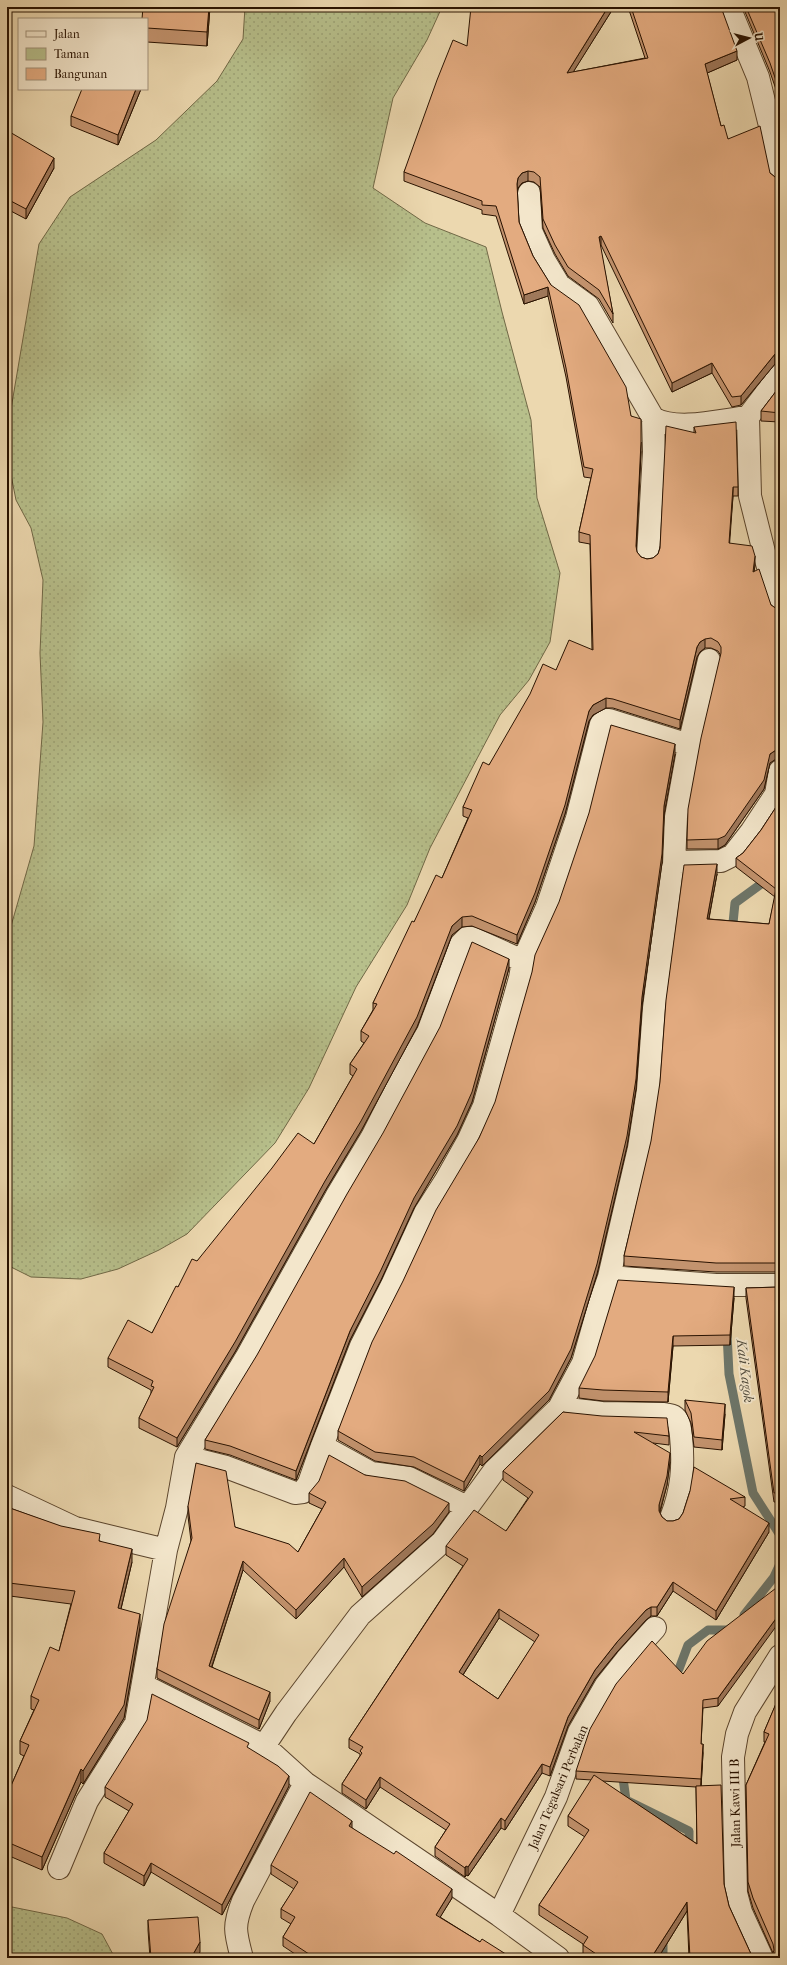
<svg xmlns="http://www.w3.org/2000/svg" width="787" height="1965" font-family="'IM FELL French Canon',serif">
  <defs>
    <pattern id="green-dots" width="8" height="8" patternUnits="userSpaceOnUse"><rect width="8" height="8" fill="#b7bf8b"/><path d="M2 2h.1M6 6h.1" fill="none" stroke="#9da376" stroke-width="1.8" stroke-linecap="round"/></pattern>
  </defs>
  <rect width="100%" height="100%" fill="#ecd8af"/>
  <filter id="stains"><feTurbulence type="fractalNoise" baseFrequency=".005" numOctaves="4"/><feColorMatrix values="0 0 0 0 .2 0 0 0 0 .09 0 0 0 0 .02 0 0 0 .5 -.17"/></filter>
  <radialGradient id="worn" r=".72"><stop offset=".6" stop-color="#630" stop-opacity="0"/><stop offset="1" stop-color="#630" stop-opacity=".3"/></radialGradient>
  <!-- green -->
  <path fill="url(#green-dots)" stroke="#706846" d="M245 7H442L427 40 393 98 373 188 425 223 486 247 502 312 531 420 537 498 560 573 550 642 529 680 500 715 430 848 407 905 356 987 309 1088 275 1143 187 1234 159 1250 118 1269 81 1279 31 1277 7 1265V940L34 846 43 722 40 653 43 580 31 528 16 500 9 465 11 409 39 244 70 197 156 140 217 81 243 39Z
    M7 1906 67 1918 102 1934 115 1958H7Z"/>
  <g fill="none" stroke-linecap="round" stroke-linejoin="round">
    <!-- stream -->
    <path stroke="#6d766a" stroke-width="9" d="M732 933 735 903 768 879 780 864
      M727 1333 729 1374 753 1493 780 1535
      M744 1615 774 1577 780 1564
      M669 1677 679 1669 688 1645 708 1630H729L731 1628
      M622 1771 626 1800 689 1831V1850
      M663 1958V1938"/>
    <defs>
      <path id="minor" d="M729 7 758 77 776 150 780 175
        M529 193 531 231 544 260 559 285 588 306 653 418C677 432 721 420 748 417
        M780 375 748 417 750 496 766 560 780 606
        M648 556 654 452 653 418
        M674 864 676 817 689 745 709 660
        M609 1277 716 1285H780
        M559 1408 602 1413 664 1414C667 1415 671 1415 673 1416 680 1420 680 1430 681 1436 684 1466 682 1490 671 1518
        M322 1446 361 1346 392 1285 425 1213 446 1180 468 1141 484 1106 520 978 523 961 547 907 577 818 601 724 606 720H609L689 745
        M186 1457 246 1358 336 1197 372 1137 403 1076 428 1032 461 944 467 938H472L523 961
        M7 1496 75 1528 166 1550
        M143 1685 264 1746 305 1783 499 1915 558 1958
        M264 1746 286 1713 360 1615 442 1542 494 1471 559 1408 583 1363 600 1303 609 1277 639 1148 648 1090 654 1008 672 869 678 862 721 861 733 855 751 832 776 794 780 771
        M59 1868 87 1801 136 1723 166 1550 177 1508 186 1457 226 1467 295 1493 303 1492 309 1483 322 1446 371 1473 409 1478 467 1507
        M499 1915 556 1797 579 1732 606 1685 626 1660 655 1628
        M242 1958C235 1932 233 1926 243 1901L305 1783
        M762 1958 741 1912 736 1893 733 1757 737 1734 745 1712 780 1656"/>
    </defs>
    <!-- minor casing -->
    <use href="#minor" stroke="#5a442c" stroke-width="24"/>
    <!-- minor -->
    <use href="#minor" stroke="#f3e6cb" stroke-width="22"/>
  </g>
  <!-- wall -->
  <path fill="#c3936e" stroke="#291200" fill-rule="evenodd" d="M143 7H210L207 46 147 42V19Z
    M614 7 573 72 645 58 628 7H721L737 60 707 73 721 126 728 139 775 177 780 178V363L775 364 741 405 732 407 712 373 672 392 601 245 600 246 613 314V323L599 299 568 276 555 254 543 228 540 187 534 182 528 181 522 183 518 188 517 192 519 222 533 256 631 416 641 452 636 548 637 552 641 557 647 559 653 558 658 554 694 433V427L738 487V496H733L729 543 755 565 754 571 771 605 777 609H780V759H776L770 763 764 789 725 845 718 849H687V840L721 656 718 651 711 648H705L700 652 697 657 680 729 613 708H606L593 715 589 721 565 814 535 902 517 944 472 926 462 927 452 935 417 1027 361 1131 325 1191 235 1352 177 1447 139 1428V1418L151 1394V1390L108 1367V1358L152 1333 178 1287 197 1261 314 1144 353 1076 350 1074V1064L364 1043 361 1041V1031L373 1010V1003L414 922 442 878 468 818 463 816V807L489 765 556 670 592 650 590 544 579 542V532L591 478 584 477 566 377 548 296 524 304 496 216 482 214V210L404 181V172L467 46Z
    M743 7H780V101L770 72Z
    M141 89 118 145 71 126V116Z
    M7 133 54 168 26 219 7 209Z
    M780 386V422L761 421V411Z
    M675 754 664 815 662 863 642 1006 636 1089 627 1146 597 1274 571 1358 549 1400 482 1466 480 1464 464 1491 414 1467 375 1461 338 1440V1431L479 1138Z
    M780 801V1272H716L624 1266V1256L717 874 709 919 769 924 775 897 736 867V858L743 853 761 830Z
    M509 968 472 1102 457 1135 414 1208 381 1280 350 1340 296 1480 230 1455 205 1449V1440Z
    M780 1287V1502H774L746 1298V1288Z
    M734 1298 730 1345 673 1346 668 1402 603 1401 579 1398V1388Z
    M685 1400 725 1414 722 1450 694 1447 691 1423 685 1410Z
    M563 1412 669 1436V1445L653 1443 670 1462 667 1485 660 1513 662 1517 667 1521H673L679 1519 683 1513 690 1491 745 1497V1506L743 1507 769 1532 716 1620 673 1591 657 1616H651L646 1620 617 1652 595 1679 568 1726 550 1776 542 1773 505 1830 501 1828 468 1876 466 1875 465 1877 435 1856V1847L446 1830 380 1787 366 1809 342 1793V1784L360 1756V1754L349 1748V1739L463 1566 446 1555V1546L506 1531 528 1498 503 1480V1471ZM499 1618 535 1642 498 1699 463 1675Z
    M365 1475 449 1512 433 1534 362 1597 344 1567 296 1619 243 1570 212 1667 270 1701 259 1729 157 1678V1669L191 1541 188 1516V1506L235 1527 298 1552 322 1509 309 1503V1493Z
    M7 1507 100 1541 132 1562 121 1609 140 1627 124 1718 83 1784 81 1782 42 1870 7 1855V1795L24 1756 20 1754V1741L34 1710 31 1709V1696L59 1651 71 1604 10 1596 11 1613 7 1614Z
    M780 1585 718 1706 703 1708 701 1744 703 1753 701 1786 729 1906 751 1954 754 1958H689L687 1911 658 1958H588L583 1955V1944L539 1915V1905L585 1837 568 1826V1816L592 1780 576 1779V1771L683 1674ZM602 1781 696 1787 697 1844Z
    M780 1682V1958L772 1956 773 1953 753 1908 748 1891 746 1785 765 1742H764V1732L779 1697 778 1696V1687Z
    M249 1749 289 1786 222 1915 151 1872 144 1886 104 1863V1853L129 1811 105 1797V1787Z
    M352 1828 452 1898 440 1917 480 1942 512 1958H301L283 1946V1937L291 1924 281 1918V1909L294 1889 271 1874V1865Z
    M148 1920 200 1952 196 1958H150L148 1930Z"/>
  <!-- shaded-wall -->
  <path fill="#9f785a" stroke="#291200" d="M209 7H210L207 46V32Z
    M608 7H614L567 82V73Z
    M737 51V60L705 74V64Z
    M136 89H141L118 145V135Z
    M54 158V168L26 219V209Z
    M528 171V181L522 183 518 188 517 194V184L518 178 522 173Z
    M601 236V245L599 246V237Z
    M548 287V296L524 304V295Z
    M775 354V364L741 405V396Z
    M712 363V373L672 392V383Z
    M641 442V452L636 555V546Z
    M733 487V496L729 552V543Z
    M755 556V565L753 581V572Z
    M705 639V648L700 652 697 657 680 729V720L697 647 700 642Z
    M606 698V708L593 715 589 721 565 814 535 902 517 944V935L589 711 593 705Z
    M675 744V754L664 815 662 863 642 1006 636 1089 627 1146 597 1274 571 1358 549 1400 482 1466V1457L642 997 664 806Z
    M776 750V759L770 763 764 789 725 845 718 849V839L770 754Z
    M717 864V874L707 928V919Z
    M462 917V927L452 935 417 1027 361 1131 325 1191 235 1352 177 1447V1438L452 926Z
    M509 959V968L472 1102 457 1135 414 1208 381 1280 350 1340 296 1480V1471L350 1331Z
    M734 1287V1298L730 1345V1335Z
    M673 1336V1346L668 1402V1392Z
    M725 1404V1414L722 1450V1440Z
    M670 1453V1462L667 1485 659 1514V1521V1505Z
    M480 1455V1464L464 1491V1482Z
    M449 1503V1512L433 1534 362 1597V1587Z
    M769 1523V1532L716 1620V1611Z
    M132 1549V1562L118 1621V1608Z
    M344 1558V1567L296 1619V1610Z
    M243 1561V1570L209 1675V1666Z
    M673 1582V1591L657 1616V1607Z
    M651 1607V1616L646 1620 617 1652 595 1679 568 1726 550 1776V1767L568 1717 595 1670 617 1642 646 1610Z
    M499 1609V1618L459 1681V1672Z
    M780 1613V1621L718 1706V1698Z
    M140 1614V1627L124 1718 83 1784V1771Z
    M270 1692V1701L259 1729V1720Z
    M703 1744V1753L701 1788V1779Z
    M542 1764V1773L505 1830V1821Z
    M81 1769V1782L42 1870V1857Z
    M289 1776V1786L222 1915V1905Z
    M380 1777V1787L366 1809V1800Z
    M501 1818V1828L468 1876V1867Z
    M352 1821V1830L349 1826Z
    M151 1863V1872L144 1886V1876Z
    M466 1866V1875L465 1877V1868Z
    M452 1889V1898L436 1924V1915Z
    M687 1902V1911L658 1958H651Z
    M200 1942V1952L196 1958H191Z"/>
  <!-- building -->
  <path fill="#e3ab80" stroke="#291200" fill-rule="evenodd" d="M143 7H209L207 32 147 28V19H142Z
    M471 7H608L567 73 648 58 631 7H721L737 51 705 64 721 126 724 125 728 139 760 126 770 173 775 177 780 178V353L775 354 741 396 732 397 712 363 672 383 601 236 599 237 613 314 599 290 568 267 555 245 543 219 540 177 534 172 528 171 522 173 518 178 517 184 519 222 533 256 551 285 579 305 626 387 631 416 641 419V442L636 546 637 552 641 557 647 559 653 558 658 554 660 548 666 426 696 433 694 427 736 422 738 487H733L729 543 752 546 755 556 753 572 759 569 771 605 777 609H780V749L776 750 770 754 764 780 725 836 718 839 687 840 688 809 701 738 721 653V647L718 642 711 638 705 639 700 642 697 647 680 720 613 699 606 698 593 705 589 711 565 805 535 893 517 935 472 916 462 917 452 926 417 1017 361 1121 325 1181 235 1342 177 1438 139 1418 154 1387 151 1386 153 1381 108 1358 128 1320 152 1333 176 1286 178 1287 192 1259 197 1261 272 1168 298 1133 314 1144 357 1069 350 1064 369 1036 361 1031 377 1004 373 1003 412 921 414 922 436 875 442 878 472 810 463 807 483 762 489 765 530 694 543 664 556 670 569 640 593 650 590 535 579 532 593 469 584 467 566 368 548 287 524 295 496 206 482 205V201L404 172 437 80 453 40 467 46Z
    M746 7H780V92L770 63Z
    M82 89H136L118 135 71 116Z
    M8 131 54 158 26 209 7 199V133Z
    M780 386V413L761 411Z
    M611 725 675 744 664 806 662 854 642 997 636 1079 627 1136 597 1264 571 1349 549 1391 482 1457 480 1455 464 1482 414 1457 375 1452 338 1431 372 1342 403 1281 436 1210 479 1138 495 1102 532 972 535 955 559 902 589 813Z
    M780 801V1263H716L624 1256 651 1141 660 1082 666 1000 684 865 717 864 707 919 769 924 776 889 736 858 743 853 761 830Z
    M472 942 509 959 472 1092 457 1126 414 1198 381 1270 350 1331 296 1471 230 1446 205 1440 257 1355 347 1194 383 1133 440 1027Z
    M618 1280 734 1287 730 1335 673 1336 668 1392 603 1390 579 1388 595 1356Z
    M780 1287V1492L774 1493 746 1288Z
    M685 1400 725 1404 722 1440 694 1437 691 1413Z
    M563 1412 602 1416 667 1418 669 1436 634 1432 670 1453 667 1476 659 1505V1511L662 1517 667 1521H673L679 1519 683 1513 690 1491 694 1467 745 1497 730 1499 769 1523 716 1611 673 1582 657 1607H651L646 1610 617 1642 595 1670 568 1717 550 1767 542 1764 505 1821 501 1818 468 1867 466 1866 465 1868 435 1847 450 1824 380 1777 366 1800 342 1784 362 1753 360 1751 363 1747 349 1739 468 1559 446 1546 474 1510 506 1531 533 1492 503 1471ZM499 1609 539 1635 498 1699 459 1672Z
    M329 1455 365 1475 405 1481 449 1503 433 1524 362 1587 344 1558 296 1610 243 1561 209 1666 270 1692 259 1720 157 1669 164 1624 192 1538 188 1506 196 1463 226 1471 235 1527 289 1544 298 1552 326 1502 309 1493 319 1481Z
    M7 1507 61 1526 100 1534 99 1541 132 1549 118 1608 140 1614 124 1705 83 1771 81 1769 42 1857 7 1842V1795L29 1745 20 1741 39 1700 31 1696 50 1647 59 1651 75 1591 9 1583 11 1600 7 1601Z
    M780 1585V1613L718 1698 703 1700 701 1744H703L701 1779 576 1771 590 1729 616 1684 652 1641 683 1674 707 1641Z
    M152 1694 249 1743 247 1747 278 1766 289 1776 222 1905 151 1863 144 1876 104 1853 133 1804 105 1787 147 1720Z
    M780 1694V1958H769L772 1956 774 1950 773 1944 753 1898 748 1882 746 1785 769 1734 764 1732Z
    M594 1775 697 1844 696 1786 721 1785 724 1884 729 1906 751 1954 754 1958H690L687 1902 651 1958H602L583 1945 588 1937 539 1905 589 1830 568 1816Z
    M310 1792 352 1821 349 1826 394 1854 396 1851 452 1889 436 1915 480 1942 482 1939 512 1958H315L283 1937 295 1917 281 1909 298 1882 271 1865Z
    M198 1917 200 1942 191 1958H151L148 1920Z"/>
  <g text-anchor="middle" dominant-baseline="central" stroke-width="3.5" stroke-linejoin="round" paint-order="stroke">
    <!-- street labels -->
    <g font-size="13" fill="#291200" stroke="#f3e6cb">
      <text transform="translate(558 1787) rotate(-67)">Jalan Tegalsari Perbalan</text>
      <text transform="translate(735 1803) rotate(-91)">Jalan Kawi III B</text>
    </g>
    <!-- water labels -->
    <g font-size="14" font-style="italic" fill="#514c3e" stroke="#f3e6cb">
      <text transform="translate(745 1371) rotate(83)">Kali Kagok</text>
    </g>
  </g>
  <!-- margin -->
  <rect width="787" height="1965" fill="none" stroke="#ecd8af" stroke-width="24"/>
  <rect x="8" y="8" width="771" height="1949" fill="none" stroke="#291200" stroke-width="2"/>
  <rect x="12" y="12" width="763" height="1941" fill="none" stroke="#291200"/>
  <!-- legend -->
  <rect x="18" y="18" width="130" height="72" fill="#f3e6cb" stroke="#a2917a"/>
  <rect x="26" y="31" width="20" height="6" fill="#f3e6cb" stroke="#a2917a"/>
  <text x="54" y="38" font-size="12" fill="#291200">Jalan</text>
  <rect x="26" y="48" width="20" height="12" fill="#b7bf8b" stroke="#a2917a"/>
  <text x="54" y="58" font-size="12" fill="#291200">Taman</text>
  <rect x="26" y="68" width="20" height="12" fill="#e3ab80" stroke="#a2917a"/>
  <text x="54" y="78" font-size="12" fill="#291200">Bangunan</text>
  <!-- north arrow -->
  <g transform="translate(749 38) rotate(83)" stroke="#f3e6cb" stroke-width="3" paint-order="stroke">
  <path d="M0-3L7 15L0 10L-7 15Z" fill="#291200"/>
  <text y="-6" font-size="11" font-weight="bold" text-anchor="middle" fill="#291200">U</text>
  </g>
  <rect width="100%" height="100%" filter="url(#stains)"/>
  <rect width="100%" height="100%" fill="url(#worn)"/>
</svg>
